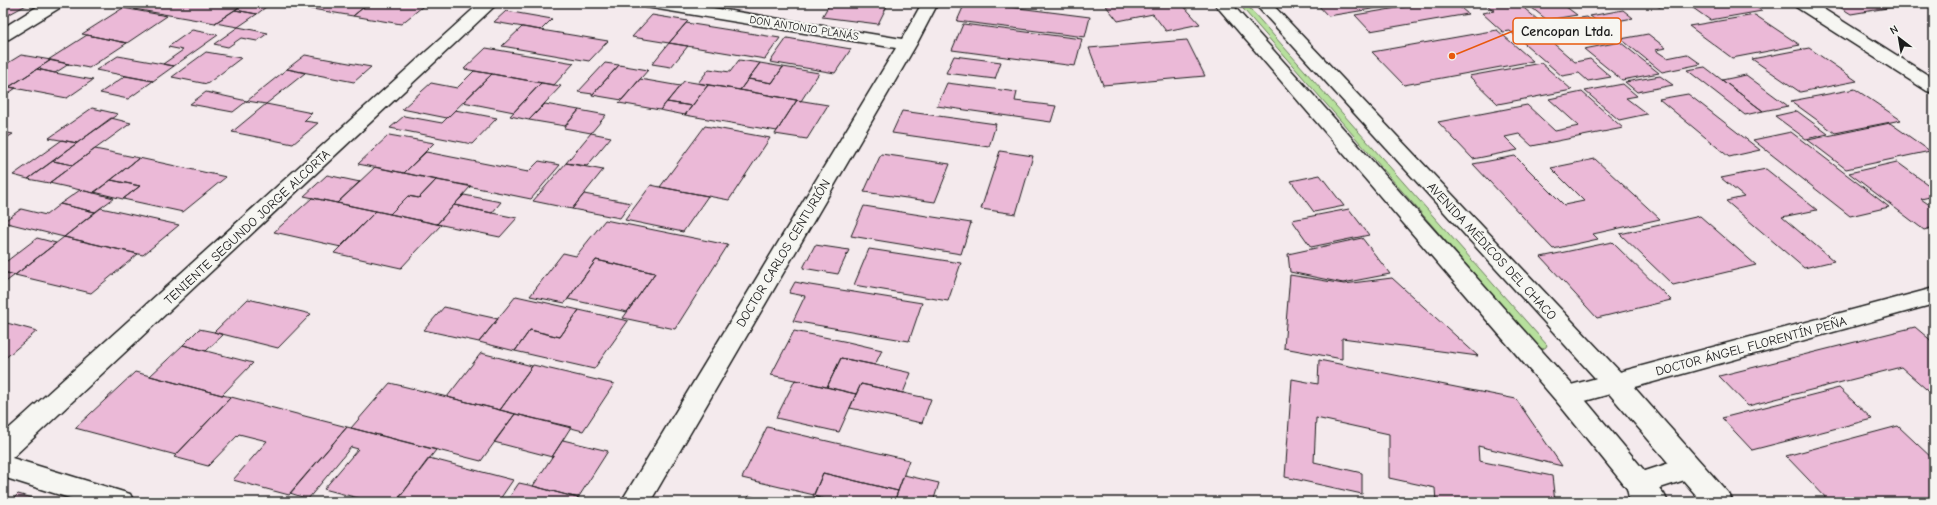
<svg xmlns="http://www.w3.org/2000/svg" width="1937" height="505" font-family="'Comic Neue',sans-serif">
  <rect width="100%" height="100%" fill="#f4eaed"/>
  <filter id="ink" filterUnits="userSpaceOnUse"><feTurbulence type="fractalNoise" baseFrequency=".025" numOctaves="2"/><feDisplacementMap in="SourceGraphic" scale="8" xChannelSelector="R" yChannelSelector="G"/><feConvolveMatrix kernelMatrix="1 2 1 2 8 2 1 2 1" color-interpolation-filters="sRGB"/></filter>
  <g filter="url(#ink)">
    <!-- green -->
    <path fill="#b7e09d" stroke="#6a7e5c" d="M1238 3H1245L1547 345 1546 347 1543 349 1539 348Z"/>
    <!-- building -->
    <path fill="#ebb9d7" stroke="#1c1c1c" d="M3 3H30L6 16H3Z
      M143 3H245L215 23 134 9Z
      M245 3H271L257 14 235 10Z
      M294 3H319L312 9 291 5Z
      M319 3H345L365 6 353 16 312 9Z
      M345 3H369L365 6Z
      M369 3H427L401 24 353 16Z
      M830 3H884L888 4 878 24 822 17Z
      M965 3H978L1090 17 1085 37 957 21Z
      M1125 3H1181L1200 24 1166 31 1153 14 1118 21 1106 6Z
      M1316 3H1409L1328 16Z
      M1427 3H1455L1468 14 1370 31 1355 15Z
      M1494 3H1518L1558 37 1547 38 1575 62 1590 59 1611 77 1588 81 1579 73 1562 76 1510 31 1503 32 1482 13 1494 11 1486 4Z
      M1526 3H1561L1577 15 1547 20Z
      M1653 3H1683L1659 7Z
      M1686 3H1750L1762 11 1710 20Z
      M1833 3H1894L1899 6 1851 14Z
      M123 8 167 16 127 43 82 34Z
      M235 10 257 14 238 27 215 23Z
      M1623 10 1633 18 1601 24 1590 16Z
      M506 11 552 19 541 30 494 22Z
      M652 15 688 21 669 43 632 37Z
      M1755 15 1800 45 1732 58 1689 26Z
      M1587 17 1610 35 1573 41 1551 22Z
      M686 23 780 38 765 59 669 43Z
      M963 24 1082 39 1075 66 952 50Z
      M238 27 268 33 257 41 241 38 228 47 214 44Z
      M522 27 541 30 608 41 589 61 502 46Z
      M192 30 218 35 174 66 163 64 183 50 168 47Z
      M1497 30 1533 61 1404 85 1372 52Z
      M1648 34 1666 48 1655 50 1667 58 1687 54 1701 64 1662 72 1621 39Z
      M87 35 127 43 89 68 48 60Z
      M787 38 851 49 835 73 770 62Z
      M1187 40 1205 76 1103 85 1089 48Z
      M1620 42 1659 73 1622 80 1584 49Z
      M669 43 688 46 671 67 652 64Z
      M486 48 574 63 554 85 464 69Z
      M1809 48 1857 81 1800 92 1752 59Z
      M206 52 241 58 207 84 172 77Z
      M21 55 51 60 9 87 3 86V66Z
      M305 55 371 67 354 82 287 69Z
      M118 56 163 64 174 66 153 81 96 70Z
      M954 56 1001 62 995 79 946 73Z
      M51 60 69 64 55 73 37 69Z
      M739 60 760 63 740 90 698 83 709 69 730 72Z
      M605 63 619 65 593 94 578 92Z
      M760 63 783 67 772 83 748 79Z
      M1541 63 1572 90 1498 104 1469 76Z
      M619 65 648 70 622 100 592 95Z
      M783 67 819 73 801 101 740 90 748 79 772 83Z
      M1705 67 1722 80 1763 111 1745 115 1687 70Z
      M37 69 55 73 93 80 67 98 9 87Z
      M287 69 305 73 266 104 247 101Z
      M474 71 492 74 447 118 402 109 431 83 457 88Z
      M492 74 541 83 514 112 463 102Z
      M1746 75 1788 106 1763 111 1722 80Z
      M125 76 153 81 128 99 100 93Z
      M1660 76 1673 85 1637 92 1625 82Z
      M640 79 680 86 660 110 619 103Z
      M684 81 708 85 692 106 667 102Z
      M541 83 561 86 529 120 510 116Z
      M947 83 1017 92 1015 101 1056 106 1051 122 937 106Z
      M1623 84 1637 96 1626 98 1647 114 1619 120 1585 91Z
      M708 85 740 90 797 100 777 131 685 115Z
      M3 86 9 87 16 88 3 97Z
      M1855 89 1901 120 1835 133 1791 101Z
      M206 92 247 101 233 112 190 104Z
      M1582 92 1623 128 1532 146 1519 134 1505 137 1518 150 1473 159 1438 122 1527 105 1555 131 1579 126 1549 99Z
      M1688 94 1760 150 1729 157 1659 99Z
      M797 100 828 105 807 139 775 134Z
      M667 102 692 106 685 115 660 110Z
      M266 104 312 113 304 121 318 123 293 144 232 132Z
      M545 104 579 110 565 126 529 120Z
      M92 108 118 114 77 143 49 138Z
      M455 110 497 118 472 144 390 128 404 116 442 123Z
      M579 110 606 115 591 133 564 128Z
      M902 111 996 124 989 147 892 133Z
      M1797 111 1828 134 1806 139 1775 116Z
      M111 118 131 123 73 165 53 161Z
      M1890 123 1930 151 1846 169 1808 140Z
      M705 126 770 138 729 200 660 187Z
      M3 132 13 134 3 140Z
      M1791 132 1889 207 1850 216 1753 140Z
      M591 133 611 137 587 166 566 163Z
      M389 135 434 143 404 173 358 164Z
      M62 140 77 143 28 179 13 175Z
      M95 149 139 158 94 193 49 183Z
      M1000 151 1033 156 1016 214 981 209Z
      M426 152 528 172 539 161 560 165 531 199 404 173Z
      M881 154 950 164 935 202 864 192Z
      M1515 156 1564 205 1584 201 1551 168 1595 159 1660 219 1593 234 1598 239 1553 249 1473 164Z
      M139 158 226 177 183 212 123 199 140 186 111 180Z
      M53 161 73 165 49 183 28 179Z
      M1897 162 1934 189V196L1921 199 1934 208V227L1924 230 1849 173Z
      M566 163 603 170 572 209 533 201Z
      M375 167 404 173 436 180 419 198 408 196 390 214 337 203Z
      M1766 169 1817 210 1782 217 1834 261 1804 268 1726 201 1744 197 1721 178Z
      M327 175 360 182 337 203 304 196Z
      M1320 175 1344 206 1314 212 1291 181Z
      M111 180 140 186 123 199 94 192Z
      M436 180 471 186 437 224 390 214 408 196 419 198Z
      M651 185 660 187 708 196 683 232 625 220Z
      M80 190 94 193 114 198 95 212 60 204Z
      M584 194 631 203 620 218 572 209Z
      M464 195 501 202 492 213 454 205Z
      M312 198 337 203 376 211 341 247 274 232Z
      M60 204 95 212 64 237 3 222 21 209 46 215Z
      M454 205 492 213 517 218 500 237 437 224Z
      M864 206 971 223 961 254 851 236Z
      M101 208 179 225 143 255 64 237Z
      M1349 209 1369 235 1311 247 1292 220Z
      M376 211 390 214 441 225 401 268 334 253Z
      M1700 216 1756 265 1673 285 1620 234Z
      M605 220 728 245 675 329 623 318 655 273 596 260 565 303 530 296 563 253 576 256Z
      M64 237 138 254 91 293 15 275Z
      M37 238 56 243 15 275 3 272V264Z
      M1362 238 1390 274 1343 283 1290 272 1288 254Z
      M1612 242 1671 300 1597 318 1541 257Z
      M815 245 849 250 838 274 803 268Z
      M869 249 961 263 948 301 854 285Z
      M596 260 655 273 627 312 568 299Z
      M3 272 15 275 3 284Z
      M1290 275 1344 284 1392 278 1478 356 1342 338V359L1284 348Z
      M795 282 810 285 922 303 909 341 793 321 805 296 789 293Z
      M516 296 579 310 560 337 530 330 515 351 479 342Z
      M248 299 311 314 278 348 214 332Z
      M444 307 498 319 479 342 424 330Z
      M579 310 628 321 594 369 515 351 530 330 560 337Z
      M3 322 37 331 3 360Z
      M1915 327 1934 343V396L1901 367 1748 406 1719 376Z
      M199 329 214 332 223 335 206 351 183 345Z
      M794 331 848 342 882 350 875 365 841 358 827 387 771 375Z
      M183 345 206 351 253 363 222 395 150 376Z
      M481 353 532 366 500 410 447 397Z
      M841 358 875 365 911 373 903 393 861 384 856 394 827 387Z
      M1319 360 1516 399 1562 466 1478 446 1479 461 1552 476 1555 502H1436L1435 488 1389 478V434L1316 418 1314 462 1362 473V494L1285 477 1292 379 1318 384Z
      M533 365 614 384 583 431 500 410Z
      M135 372 222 395 231 397 176 455 75 428Z
      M795 380 856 394 839 432 776 418Z
      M390 383 500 410 515 414 481 461 351 428Z
      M861 384 931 399 922 423 850 408Z
      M1839 388 1872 419 1752 450 1722 418Z
      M231 397 347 427 289 495 233 480 267 441 239 434 208 466 174 457Z
      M515 414 571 427 552 457 494 442Z
      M1898 426 1934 460V502H1830L1786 456Z
      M347 427 351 428 436 450 396 502H373L324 489 358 449 351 447 308 499 290 493Z
      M767 427 909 460 898 491 823 473 814 495 742 478Z
      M563 440 608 451 578 498 533 486Z
      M429 458 513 480 498 502H396Z
      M823 473 898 491 894 502H835L813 496Z
      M904 475 939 483 933 502H894Z
      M519 483 533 486 578 498 575 502H506Z
      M18 494 47 502H10Z
      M749 496 772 502H746Z"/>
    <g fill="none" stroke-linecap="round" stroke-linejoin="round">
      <defs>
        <path id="minor" d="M43 3H63L61 7 9 39 3 40V28Z
          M480 3H498L12 458 130 494 134 502H82L3 477V434Z
          M644 3H683L902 39 922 3H938L916 45 650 502H621L896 48 652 8 646 7Z
          M1794 3H1814L1934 79V93L1927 91 1796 7Z
          M1934 288V304L1567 406 1558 403 1555 396 1558 389 1567 386Z
          M1688 457 1697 460 1701 468 1697 476 1654 490 1658 502H1630L1626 484 1630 476Z"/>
        <path id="major" d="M1214 3H1231L1576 389 1664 494 1668 502H1638L1558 403Z
          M1254 3H1271L1624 376 1729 494 1733 502H1702L1606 390Z"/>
      </defs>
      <!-- minor casing -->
      <use href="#minor" stroke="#1c1c1c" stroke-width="3"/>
      <!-- major casing -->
      <use href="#major" stroke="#1c1c1c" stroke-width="3"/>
      <!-- minor -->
      <use href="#minor" fill="#f6f6f2" fill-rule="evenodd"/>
      <!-- major -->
      <use href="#major" fill="#f6f6f2" fill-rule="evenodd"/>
    </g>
  </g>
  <g text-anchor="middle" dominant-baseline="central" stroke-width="4" stroke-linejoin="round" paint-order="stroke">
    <!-- far-street labels -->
    <g font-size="11" fill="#1c1c1c" stroke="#f6f6f2">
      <text transform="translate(804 28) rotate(9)">DON ANTONIO PLANÁS</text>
    </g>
    <!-- street labels -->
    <g font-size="13" fill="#1c1c1c" stroke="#f6f6f2">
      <text transform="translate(247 227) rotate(-43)">TENIENTE SEGUNDO JORGE ALCORTA</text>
      <text transform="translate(1492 251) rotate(47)">AVENIDA MÉDICOS DEL CHACO</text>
      <text transform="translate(783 253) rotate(-59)">DOCTOR CARLOS CENTURIÓN</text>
      <text transform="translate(1751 346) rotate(-15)">DOCTOR ÁNGEL FLORENTÍN PEÑA</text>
    </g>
  </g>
  <!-- callouts -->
  <path fill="none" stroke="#e8590c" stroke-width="1.5" d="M1452 56L1513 31"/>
  <circle fill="#e8590c" stroke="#f6f6f2" stroke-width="1.5" cx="1452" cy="56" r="4"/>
  <rect fill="#f6f6f2" stroke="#e8590c" stroke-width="1.5" x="1513" y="18" width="108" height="26" rx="4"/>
  <g font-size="14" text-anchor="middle" font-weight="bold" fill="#1c1c1c">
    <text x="1567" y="36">Cencopan Ltda.</text>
  </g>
  <!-- margin -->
  <rect width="1937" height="505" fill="none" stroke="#f6f6f2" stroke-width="16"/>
  <rect x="8" y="8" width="1921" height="489" fill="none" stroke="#1c1c1c" stroke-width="1.5" filter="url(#ink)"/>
  <!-- north arrow -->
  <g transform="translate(1899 38) rotate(329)" stroke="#f6f6f2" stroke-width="3" paint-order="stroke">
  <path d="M0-3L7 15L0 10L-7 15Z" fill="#1c1c1c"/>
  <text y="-6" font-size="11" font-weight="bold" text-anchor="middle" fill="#1c1c1c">N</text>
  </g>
</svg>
